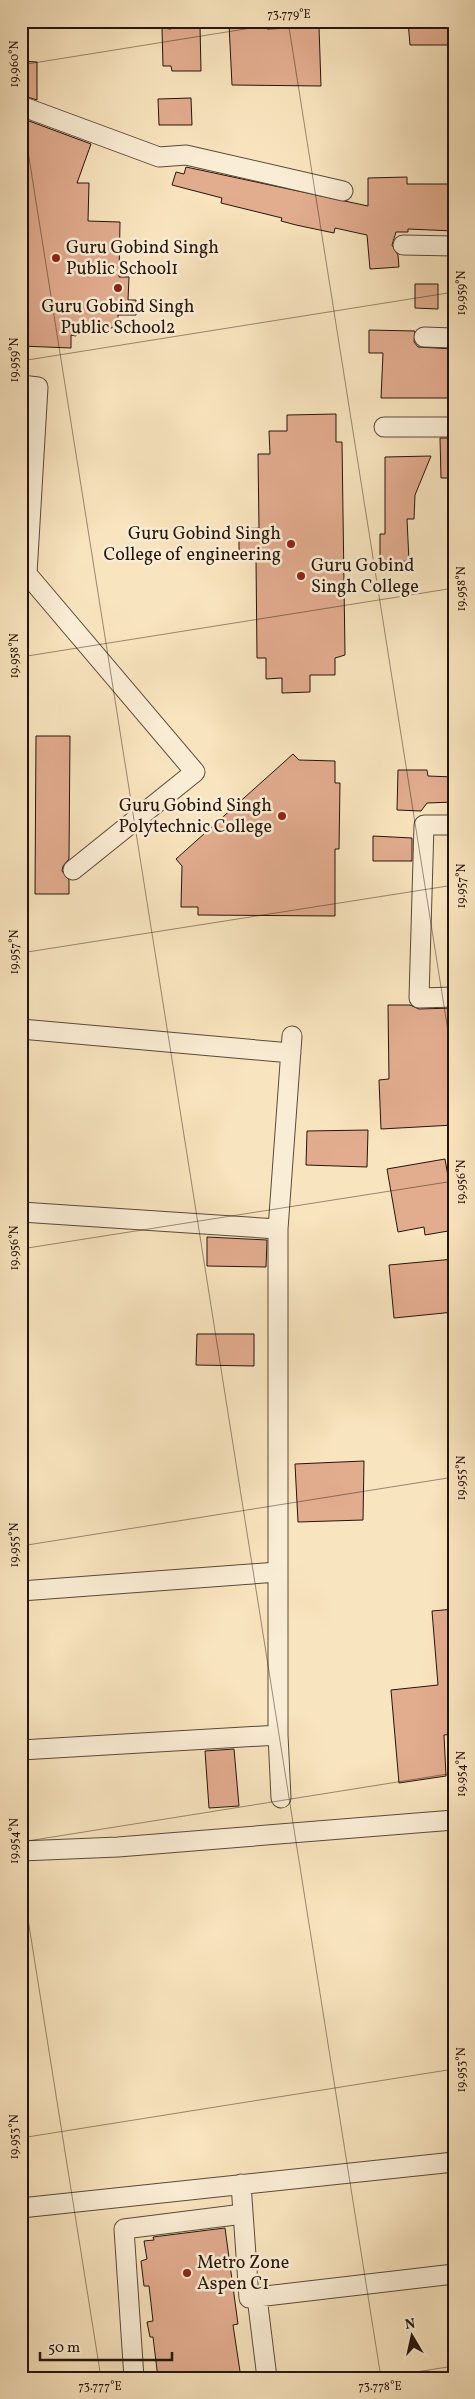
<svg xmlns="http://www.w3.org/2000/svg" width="475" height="2399" font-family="Vollkorn,serif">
  <rect width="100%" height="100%" fill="#f8e4be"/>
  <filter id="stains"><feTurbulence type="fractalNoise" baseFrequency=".004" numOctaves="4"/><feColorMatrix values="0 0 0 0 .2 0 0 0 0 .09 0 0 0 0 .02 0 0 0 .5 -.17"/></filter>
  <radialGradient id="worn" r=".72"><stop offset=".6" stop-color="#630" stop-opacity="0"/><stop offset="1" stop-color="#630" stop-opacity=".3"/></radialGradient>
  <!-- building -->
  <path fill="#e2ac8f" stroke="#26150c" d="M408 21H454V45H410Z
    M266 23 267 29 319 27 321 86 232 85 229 24Z
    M172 26H200L201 71H172L171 66H163L162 28 171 29Z
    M21 61 37 62V100L21 95Z
    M191 98 192 125H159L158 99Z
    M21 118 91 144 77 183H89L88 221 120 222 119 277H129L128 300H136V315H118V328L76 327V336L71 335V348L21 346V291H25L27 225H21Z
    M186 167 368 206V178L407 177V184H454V231L408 229V232H396L392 245 398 255 399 267 370 269 367 235 335 228 334 233 296 225 281 221 282 218 221 203 222 198 172 185 176 172 184 174Z
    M415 284H438V309L415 308Z
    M369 330 415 331 414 342 418 347 454 349V398H381L383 353H369Z
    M336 414V442H342L345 655 335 658V675H310V692L282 693V678L266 679V658H257L256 559 239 560V529L259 528 258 454H270L269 431H287V415Z
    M440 438H454V478H441Z
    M431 456 415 495 414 519H407L409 561 380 562V534H385V457Z
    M36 736H70L69 859 63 866 62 871 69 880V894H35Z
    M293 754 299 760 335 761V783H340L339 849H335V916L198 915V907H181L182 866 176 859Z
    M398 770H427L428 776 454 777V802L427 803 421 811 397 810Z
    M373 836 412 838V861H373Z
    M388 1005H410L419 1009 454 1008V1125L381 1129 379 1080 389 1079Z
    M368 1130 367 1167 306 1165 307 1131Z
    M445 1159 454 1211V1230L425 1235 424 1227 398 1232 387 1169Z
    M207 1237 267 1240 266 1267 207 1266Z
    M454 1259V1312L394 1318 389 1265Z
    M197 1334H254V1366L196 1365Z
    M364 1461 363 1520 298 1522 295 1464Z
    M454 1609V1734L444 1735 446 1776 399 1783 391 1690 438 1685 432 1611Z
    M234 1749 239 1806 209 1808 205 1751Z
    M225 2228 238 2324 233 2325 241 2378H158L153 2337H150L147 2322 153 2321 149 2286H144L141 2261 147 2259 144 2241 154 2240 153 2237Z"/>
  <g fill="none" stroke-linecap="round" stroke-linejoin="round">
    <defs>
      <path id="minor" d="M21 106 159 157 186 155 343 191
        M403 245 454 246
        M424 337 454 338
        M21 385 38 387 27 574
        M384 427H454
        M21 573 27 574 195 772 73 870
        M454 825H424L419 998 454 997
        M21 1029 291 1053
        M21 1212 278 1229
        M21 1591 278 1572
        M21 1750 278 1735
        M281 1798 278 1735V1229L292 1036
        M21 1851 118 1847 454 1820
        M241 2184 249 2298 454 2274
        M21 2208 454 2162
        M257 2297 267 2378
        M134 2378 124 2229 243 2214"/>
    </defs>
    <!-- minor casing -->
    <use href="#minor" stroke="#5a4938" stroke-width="21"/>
    <!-- minor -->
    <use href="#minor" stroke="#faedd5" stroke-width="19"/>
  </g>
  <!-- ticks -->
  <path fill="none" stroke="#26150c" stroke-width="1" stroke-opacity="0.45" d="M288 21 454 1069M21 65 295 21M21 107 381 2378M21 361 454 292M21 657 454 588M21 953 454 885M21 1249 454 1181M21 1546 454 1477M21 1842 454 1773M21 1875 101 2378M21 2138 454 2069M378 2378 454 2366"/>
  <!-- markers -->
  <g fill="#8f2418" stroke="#faedd5" stroke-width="2">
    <circle cx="56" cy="258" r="5"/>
    <circle cx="118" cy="288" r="5"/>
    <circle cx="291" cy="544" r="5"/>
    <circle cx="301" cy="576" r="5"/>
    <circle cx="282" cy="816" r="5"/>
    <circle cx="187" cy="2273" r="5"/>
  </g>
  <g text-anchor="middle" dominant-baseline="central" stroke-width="5" stroke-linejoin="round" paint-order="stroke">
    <!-- poi labels -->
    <g font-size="18" fill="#26150c" stroke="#faedd5" text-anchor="start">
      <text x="66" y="248">Guru Gobind Singh<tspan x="66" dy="21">Public School1</tspan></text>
      <text x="118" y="307" text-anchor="middle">Guru Gobind Singh<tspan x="118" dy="21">Public School2</tspan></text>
      <text x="281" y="534" text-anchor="end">Guru Gobind Singh<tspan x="281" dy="21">College of engineering</tspan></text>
      <text x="311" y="566">Guru Gobind<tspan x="311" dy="21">Singh College</tspan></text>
      <text x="272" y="806" text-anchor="end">Guru Gobind Singh<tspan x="272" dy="21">Polytechnic College</tspan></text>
      <text x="197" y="2263">Metro Zone<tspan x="197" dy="21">Aspen C1</tspan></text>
    </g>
  </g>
  <!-- margin -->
  <rect width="475" height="2399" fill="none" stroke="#f8e4be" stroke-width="55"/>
  <!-- north arrow -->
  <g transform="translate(412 2336) rotate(351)" stroke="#faedd5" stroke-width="4" paint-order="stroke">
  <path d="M0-4L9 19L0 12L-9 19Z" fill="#26150c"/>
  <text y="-8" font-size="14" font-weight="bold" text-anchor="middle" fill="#26150c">N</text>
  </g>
  <!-- scale -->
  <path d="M40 2352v8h132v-8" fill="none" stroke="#26150c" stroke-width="2.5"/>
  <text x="48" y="2352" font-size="15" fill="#26150c" stroke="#faedd5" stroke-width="4" paint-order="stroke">50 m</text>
  <rect x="28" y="28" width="420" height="2344" fill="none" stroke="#26150c" stroke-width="2"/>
  <g font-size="12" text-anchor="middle" fill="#26150c">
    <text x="289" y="18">73.779°E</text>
    <text transform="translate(14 64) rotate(-90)" y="4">19.960°N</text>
    <text transform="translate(461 293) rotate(-90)" y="4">19.959°N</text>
    <text transform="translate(14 360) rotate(-90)" y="4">19.959°N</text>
    <text transform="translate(461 589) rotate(-90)" y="4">19.958°N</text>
    <text transform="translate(14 656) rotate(-90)" y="4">19.958°N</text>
    <text transform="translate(461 886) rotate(-90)" y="4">19.957°N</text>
    <text transform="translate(14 952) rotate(-90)" y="4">19.957°N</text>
    <text transform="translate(461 1182) rotate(-90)" y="4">19.956°N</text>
    <text transform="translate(14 1248) rotate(-90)" y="4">19.956°N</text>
    <text transform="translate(461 1478) rotate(-90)" y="4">19.955°N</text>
    <text transform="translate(14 1545) rotate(-90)" y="4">19.955°N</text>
    <text transform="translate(461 1774) rotate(-90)" y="4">19.954°N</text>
    <text transform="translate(14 1841) rotate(-90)" y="4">19.954°N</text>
    <text transform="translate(461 2070) rotate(-90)" y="4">19.953°N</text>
    <text transform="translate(14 2137) rotate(-90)" y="4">19.953°N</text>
    <text x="100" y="2390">73.777°E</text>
    <text x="380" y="2390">73.778°E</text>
  </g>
  <rect width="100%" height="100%" filter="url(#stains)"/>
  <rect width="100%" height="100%" fill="url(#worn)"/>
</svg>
